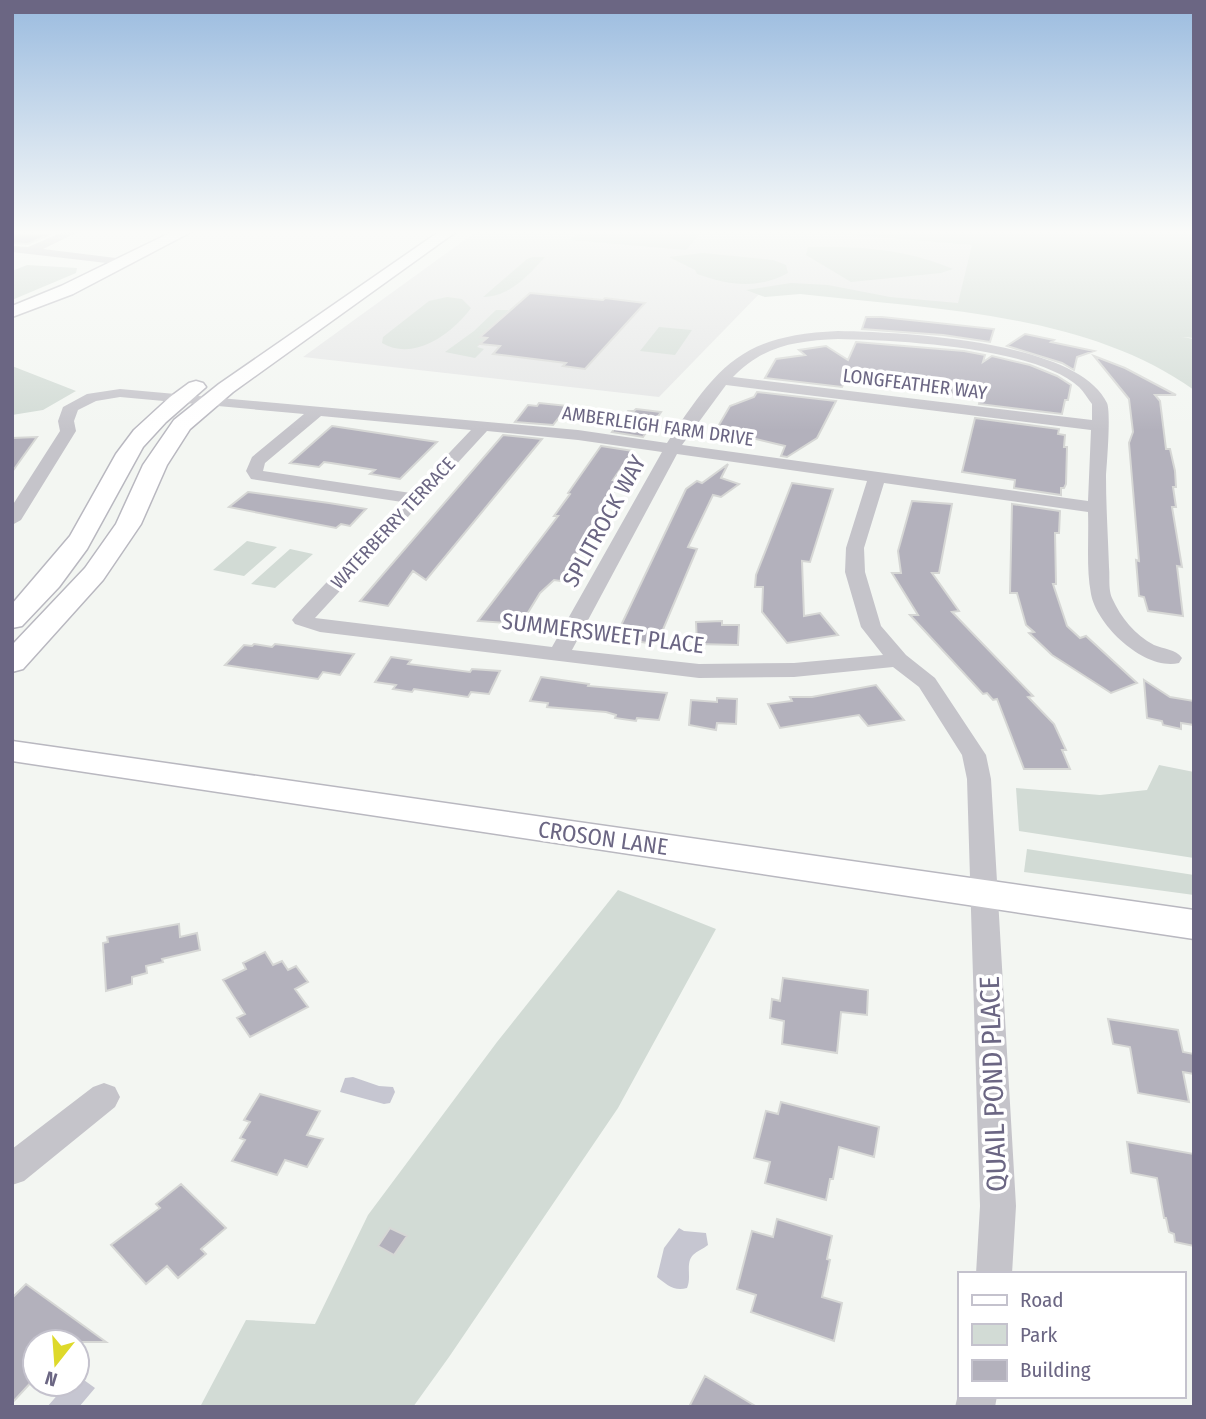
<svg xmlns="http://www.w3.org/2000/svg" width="1206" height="1419" font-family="'Fira Sans Condensed',sans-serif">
  <rect width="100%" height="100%" fill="#f3f6f2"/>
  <!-- built -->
  <path fill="#e5e6e6" d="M477 231H801L973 245 957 310 766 287 659 397 303 357Z"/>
  <!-- green -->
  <path fill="#d2dbd5" d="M579 231H695L701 232 686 250 570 240Z
    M801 231H1194V338L1182 337 1194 339V390C1085 312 929 309 800 294L765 297 746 290 791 283 828 285 890 297 958 303 972 245Z
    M808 247C858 246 906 249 953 269L941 273 851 282 806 255Z
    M703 253 773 260 786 265 788 273C757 290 728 285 697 274L695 270 669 257Z
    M533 257H545C528 276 509 297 483 297L527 259Z
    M27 265 77 268 76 273 12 300V271Z
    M447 297 462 299 471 308C453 333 414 362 382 343L383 337 429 301Z
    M496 310H509L480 336 487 338 477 347 484 349 475 358 445 352 474 331Z
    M659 327 692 330 675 355 640 351Z
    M12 366 76 391 43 410 12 415Z
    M247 541 277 547 244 576 213 570Z
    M290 549 313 554 275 588 251 584Z
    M1159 765 1194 772V858L1019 831 1016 788 1100 795 1147 790Z
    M1027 849 1194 875V895L1024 872Z
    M618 890 716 929 618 1108 449 1357 413 1407H200L246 1320 315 1324 368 1215 497 1042Z"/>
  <!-- water -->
  <path fill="#c6c6d1" d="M353 1077 379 1086 393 1087 395 1092 390 1103 384 1104 340 1092 345 1078Z
    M679 1228 684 1231 706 1233 708 1245C703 1249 697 1251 693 1255 685 1263 692 1278 687 1288 674 1292 666 1284 657 1277L664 1248Z
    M77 1375 95 1388 79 1407H47L67 1384H77Z"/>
  <!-- building -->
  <path fill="#b3b1bc" stroke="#d6d7d5" stroke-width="2" d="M12 233H24L48 235 28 244 12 243Z
    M530 293 603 300 605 298 645 303 585 369 563 366 566 363 493 354 500 346 480 344 487 338 480 337Z
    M866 317H882L994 329 990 342 943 335 862 329Z
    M1025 334 1054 340 1051 342 1094 351 1077 357 1074 370 1062 363 1007 346Z
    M856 342 964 351 985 355 983 362 992 356 1030 365 1057 376 1071 385 1068 400H1065L1062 414 979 404 980 400 950 394 856 383H844L842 387 765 378 776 359 805 355 799 350 826 346 848 360Z
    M1094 356 1125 368 1176 395H1155L1160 401 1166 449H1170L1175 471 1176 487H1173L1176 507H1172L1182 567 1177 566 1183 616 1148 611 1144 597 1139 596 1136 560 1139 561 1129 443 1133 432 1129 399Z
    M757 392 836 401 817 438 787 457 781 456 785 446 752 438 742 439 739 443 716 440 720 434 716 430 730 406 754 397Z
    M539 403 568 406 553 425 515 422 528 405 537 406Z
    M636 409 661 412 643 437 612 432 628 411H634Z
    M975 418 1059 429 1058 434 1065 435 1064 447H1067L1066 484 1064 488H1061V495L1014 488 1015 480 962 472Z
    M332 426 437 442 400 479 370 474 375 470 331 463 324 462 319 467 290 463Z
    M503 435 542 439 426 580 413 571 388 606 360 601Z
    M37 437 12 472V438Z
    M601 446 633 451 613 480H618L610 493H613L582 540 585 541 560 581 554 580 540 593 521 624 478 621 558 516H554L570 494 568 493Z
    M728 464 721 478 739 484 721 497 713 495 688 547 697 549 659 639 654 644 615 638 686 489 697 481 702 483Z
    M792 483 833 489 810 562 802 561 804 616 820 613 838 635 787 643 762 612 763 587H755L756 575Z
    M248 492 329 503 366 509 350 526 341 524 336 528 229 507Z
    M912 501 952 504 939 573H932L959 611 952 612 1033 696 1028 697 1054 724 1066 750H1062L1070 769H1024L997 699 993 700 987 693 983 694 910 615H918L892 573H901L898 551Z
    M1012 504 1060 511 1059 533H1055L1056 584H1053L1067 626 1080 638 1086 636 1137 683 1111 693 1052 655 1029 633 1034 632 1026 625 1017 593H1010Z
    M722 621V625H739L738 645 697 644 696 622Z
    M254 644 272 647 275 644 354 654 340 675 323 672 318 679 225 665 244 645 252 646Z
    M391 657 411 660 408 664 470 672 472 669 500 671 489 694 471 692 468 697 414 689 412 692 393 689 396 685 375 682Z
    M541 677 589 684 588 686 667 693 659 720 637 718 636 721 615 718 616 715 606 712 547 707 548 703 530 701Z
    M1144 680 1170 697 1194 701V725L1181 723V729L1163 725 1162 721 1147 718Z
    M876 685 904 720 868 726 859 715 780 728 768 704 792 701 790 697H812Z
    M717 698 737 699 736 724 717 723 716 730 689 725 691 700 717 702Z
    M179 924 180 937 197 933 200 950 162 959 163 962 146 966 147 973 132 977V984L106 991 103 943 108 942 107 937Z
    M265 952 273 965 282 961 288 970 296 966 308 982 295 989 308 1007 250 1037 237 1018 245 1014 223 980 246 969 243 963Z
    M783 978 868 990 867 1015 841 1012 837 1053 782 1044 784 1021 770 1018 772 999 780 1001Z
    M1108 1019 1178 1030 1183 1052 1194 1054V1074L1183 1072 1189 1102 1138 1093 1130 1047 1113 1044Z
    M260 1094 320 1111 307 1135 323 1139 307 1167 285 1160 277 1175 232 1161 245 1140 240 1138 250 1122 244 1120Z
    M781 1102 879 1127 874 1157 839 1147 833 1179H830L826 1200 765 1183 770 1162 754 1158 766 1111 778 1114Z
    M1127 1142 1194 1154V1246L1175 1242 1174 1234 1169 1232 1166 1218H1164L1157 1178 1131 1173Z
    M181 1184 226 1228 201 1249 206 1254 178 1278 167 1266 146 1284 111 1245 160 1208 156 1204Z
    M777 1219 832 1236 827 1259 830 1260 822 1297 842 1303 834 1341 751 1312 756 1295 737 1289 752 1231 773 1237Z
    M390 1228 407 1236 394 1255 378 1246Z
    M26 1284 106 1342H35V1378L12 1403V1298Z
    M705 1376 757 1407H689Z"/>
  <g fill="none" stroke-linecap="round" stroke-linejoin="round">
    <defs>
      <path id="secondary" d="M174 231H193L73 294 12 317V306L61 286Z
        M440 231H457L233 392 190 429 167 465 141 524 103 580 23 669 12 672V645L85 568 116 524 143 465 174 420 219 384Z
        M196 381 203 383 206 387 166 422 143 447 87 549 59 587 22 626 12 628V604L70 536 116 454 134 430 170 397 189 383Z
        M12 741 1194 910V939L12 761Z"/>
    </defs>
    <!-- secondary casing -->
    <use href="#secondary" stroke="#b9b8c0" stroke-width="3"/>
    <!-- street -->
    <path fill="#c5c4ca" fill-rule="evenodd" d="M65 231H80L43 249 124 259 130 262 124 265 12 252V246L28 247Z
      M838 331C899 332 1078 340 1107 403 1111 412 1107 462 1106 476 1106 507 1108 536 1109 567 1110 576 1108 589 1112 598 1121 618 1135 635 1154 645 1163 649 1176 649 1182 658L1179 663C1145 671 1097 626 1091 594 1086 568 1089 538 1088 512L884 483 864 548 865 572 881 626 906 655 935 678 986 755 991 779 1016 1206 1012 1274H976L980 1206 967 779 962 755 919 687 893 667 794 677 699 678 320 632 295 624 292 620 295 616 402 502 251 479 246 471 252 457 304 414 120 397 96 401 78 410 74 421 76 431 21 520 12 525V506L60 431 58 421 63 407 87 394 120 389 578 430 667 443C718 365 742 335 838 331ZM838 339C897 340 1035 347 1079 387 1084 392 1088 399 1092 404V420L733 377C764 345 796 341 838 339ZM726 385 1091 430 1088 501 682 445ZM321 416 471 430 411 493 263 471 265 463ZM487 431 578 440 662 452 552 647 315 618ZM677 454 867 481 846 548 845 572 861 627 883 655 794 663 699 664 572 650Z
      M104 1083 115 1087 120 1097 115 1107 24 1181 12 1185V1149L93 1087Z
      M959 1391V1396H997L995 1407H955Z"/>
    <!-- secondary -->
    <use href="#secondary" fill="#fff" fill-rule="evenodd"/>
  </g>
  <!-- sky -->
  <linearGradient id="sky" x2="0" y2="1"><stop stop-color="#9abbdf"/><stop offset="0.54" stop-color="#fafbf9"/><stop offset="1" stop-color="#fafbf9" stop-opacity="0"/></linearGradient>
  <rect width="1206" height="430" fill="url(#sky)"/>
  <g text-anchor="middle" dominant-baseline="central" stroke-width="7" stroke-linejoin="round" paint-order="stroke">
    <!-- far-street labels -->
    <g font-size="19" fill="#6b6683" stroke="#fff">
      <text transform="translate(915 384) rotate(7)">LONGFEATHER WAY</text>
      <text transform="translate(658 426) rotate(8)">AMBERLEIGH FARM DRIVE</text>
      <text transform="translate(393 523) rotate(-47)">WATERBERRY TERRACE</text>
    </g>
    <!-- street labels -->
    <g font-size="23" fill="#6b6683" stroke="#fff">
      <text transform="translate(604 521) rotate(-61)">SPLITROCK WAY</text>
      <text transform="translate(603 633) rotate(7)">SUMMERSWEET PLACE</text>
      <text transform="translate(603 838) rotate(8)">CROSON LANE</text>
    </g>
    <!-- near-street labels -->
    <g font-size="28" fill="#6b6683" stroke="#fff">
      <text transform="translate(993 1084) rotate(-92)">QUAIL POND PLACE</text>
    </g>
  </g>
  <!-- border -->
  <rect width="1206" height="1419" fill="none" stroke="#6b6683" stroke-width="28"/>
  <!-- legend -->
  <rect x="958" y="1272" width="228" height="126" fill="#ffffff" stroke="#c4c2cd" stroke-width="2"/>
  <rect x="972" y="1295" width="35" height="10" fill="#ffffff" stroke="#c4c2cd" stroke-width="2"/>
  <text x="1020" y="1307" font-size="21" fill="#6b6683">Road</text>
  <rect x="972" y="1324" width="35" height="21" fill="#d2dbd5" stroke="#c4c2cd" stroke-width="2"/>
  <text x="1020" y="1342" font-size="21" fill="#6b6683">Park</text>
  <rect x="972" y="1360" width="35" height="21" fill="#b3b1bc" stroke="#c4c2cd" stroke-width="2"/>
  <text x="1020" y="1377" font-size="21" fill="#6b6683">Building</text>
  <!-- north arrow -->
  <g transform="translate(56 1363) rotate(197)"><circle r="33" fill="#ffffff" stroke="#c4c2cd" stroke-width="2"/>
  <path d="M0-5L12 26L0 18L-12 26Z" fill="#ded92a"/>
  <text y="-10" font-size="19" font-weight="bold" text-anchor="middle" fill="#6b6683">N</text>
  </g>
</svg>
